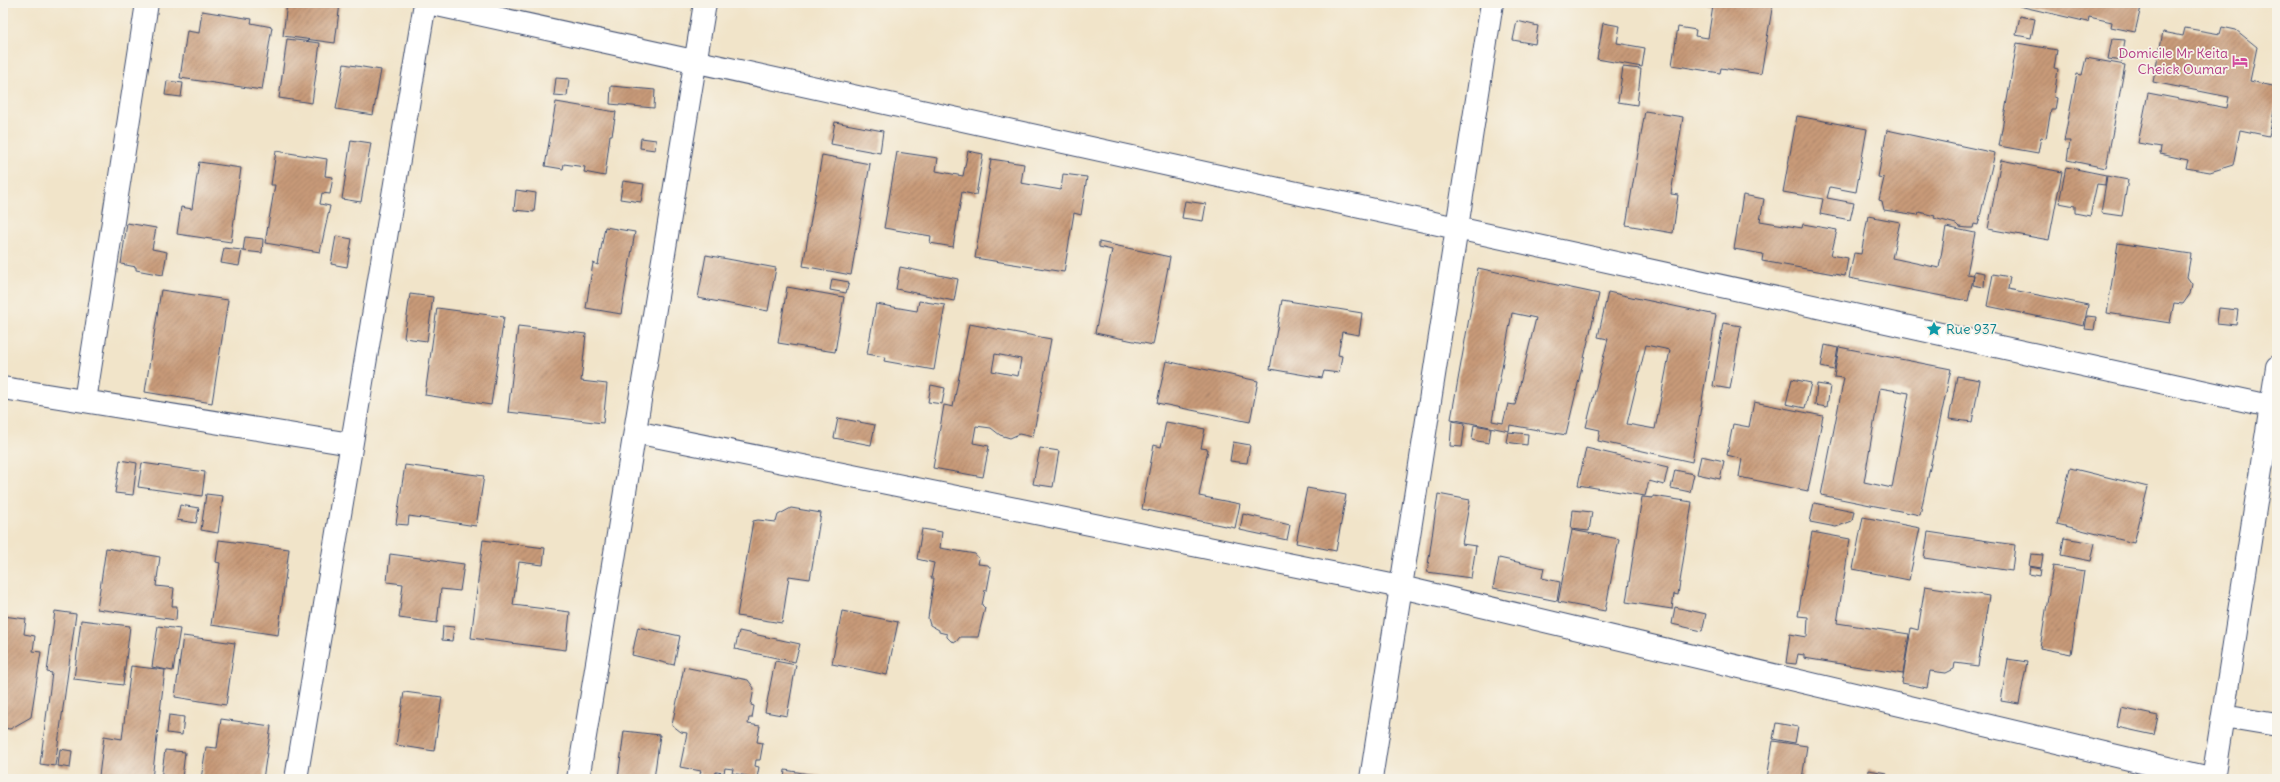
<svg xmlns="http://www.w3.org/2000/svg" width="2280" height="782" font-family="Delius,sans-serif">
  <defs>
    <pattern id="building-hatch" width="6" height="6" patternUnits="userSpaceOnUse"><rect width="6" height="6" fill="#c89a78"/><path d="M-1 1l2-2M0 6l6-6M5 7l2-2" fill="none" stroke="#a27e66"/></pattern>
  </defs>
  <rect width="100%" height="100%" fill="#f7f3e8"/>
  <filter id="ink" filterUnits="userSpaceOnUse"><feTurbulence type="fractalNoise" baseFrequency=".025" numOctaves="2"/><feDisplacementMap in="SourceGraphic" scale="8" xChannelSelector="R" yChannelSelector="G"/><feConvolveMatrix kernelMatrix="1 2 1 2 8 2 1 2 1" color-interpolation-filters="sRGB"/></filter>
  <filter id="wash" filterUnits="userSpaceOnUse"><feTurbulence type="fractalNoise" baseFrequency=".012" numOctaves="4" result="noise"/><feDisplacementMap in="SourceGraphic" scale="16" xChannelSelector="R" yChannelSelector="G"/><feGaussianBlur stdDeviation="0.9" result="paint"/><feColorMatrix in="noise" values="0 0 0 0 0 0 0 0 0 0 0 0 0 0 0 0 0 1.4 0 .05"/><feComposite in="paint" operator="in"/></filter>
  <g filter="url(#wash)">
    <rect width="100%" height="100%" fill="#f1e4c9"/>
    <g id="blocks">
      <!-- building -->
      <path fill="url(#building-hatch)" fill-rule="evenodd" d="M287 3H340L335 43 283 36Z
        M1702 3H1773L1761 74 1721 68 1720 73 1672 65 1678 27 1696 30 1695 36 1708 38 1713 6Z
        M2019 3H2142L2135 32 2111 27 2112 22 2089 17 2088 22 2019 6Z
        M202 11 252 19 251 23 272 27 262 90 180 78 187 31 199 33Z
        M2020 16 2035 19 2031 38 2016 35Z
        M1517 21 1538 26 1535 44 1513 40Z
        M1603 23 1620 26 1617 43 1645 48 1642 67 1597 59Z
        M2222 27 2236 30 2257 47 2250 81 2277 87V96L2269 136 2240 130 2233 165 2210 172 2186 168 2188 160 2160 154 2161 147 2138 143 2148 93 2227 108 2229 97 2153 82 2163 32 2183 36 2185 28 2220 34Z
        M287 39 320 43 312 103 279 98Z
        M2112 39 2125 40 2122 61 2108 59Z
        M2017 43 2057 50 2054 68 2058 69 2054 97 2057 98 2055 110H2051L2046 138 2041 137 2038 153 1999 146Z
        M2086 58 2125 65 2106 168 2067 160 2070 141H2064L2077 74 2082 75Z
        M344 64 381 70 373 115 336 109Z
        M1623 67 1641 69 1637 105 1618 102Z
        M556 78 569 79 567 96 554 95Z
        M167 81 183 83 181 97 165 95Z
        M611 86 655 90 654 108 610 104Z
        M556 102 616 112 612 135H610L605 176 584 172 585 167 564 164 563 169 545 166Z
        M1645 111 1683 117 1671 194 1678 195 1673 233 1626 225Z
        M1797 116 1867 129 1856 192 1830 187 1827 198 1854 203 1850 220 1820 214 1823 199 1783 192Z
        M835 122 883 131 880 153 831 144Z
        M1887 130 1995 153 1978 225 1974 224 1973 228H1968L1959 227 1956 224 1934 218 1935 216 1919 212 1918 215 1884 210 1882 201 1879 200 1884 178 1878 177Z
        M641 138 656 140 655 150 640 148Z
        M351 140 371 143 361 202 342 199Z
        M276 151 327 159 325 176 333 177 330 194 322 193 320 204 330 206 320 252 265 243 275 185H271Z
        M968 151 983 154 976 195 962 192 953 247 930 243 931 236 884 228 897 152 938 158 936 171 963 176Z
        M822 155 870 164 851 275 803 266Z
        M991 159 1024 164 1021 183 1061 190 1063 174 1087 177 1081 215 1074 213 1064 272 975 258Z
        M2001 160 2062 172 2049 240 1988 229Z
        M199 162 241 168 231 242 177 234 181 207 192 209Z
        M2066 167 2106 175 2105 185 2097 184 2090 216 2075 213V206L2059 203Z
        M2107 176 2128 180 2122 216 2101 213Z
        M623 181 644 184 641 202 620 199Z
        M516 190 536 193 534 212 514 210Z
        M1743 195 1764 199 1760 221 1802 228 1803 224 1837 230 1831 255 1848 258 1845 276 1762 261 1763 254 1734 249Z
        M1185 201 1206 204 1203 221 1182 218Z
        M1868 216 1900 222 1892 258 1939 268 1946 227 1975 233 1967 274 1974 275 1968 301 1849 278 1854 253 1861 254Z
        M127 223 156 228 152 249 167 252 163 275 136 270V267L121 264Z
        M605 227 635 232 621 314 586 308 593 263 598 265Z
        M336 236 352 239 347 267 331 264Z
        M245 237 263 239 262 253 243 251Z
        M1099 242 1170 257 1153 345 1095 333 1112 250 1099 247Z
        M2118 243 2191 254 2187 277 2192 284 2190 294 2183 304 2174 303 2170 323 2107 313Z
        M224 248 242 250 239 266 221 263Z
        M706 255 776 268 768 311 698 298Z
        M900 267 958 279 954 301 896 289Z
        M1478 268 1599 294 1566 435 1510 425 1509 431 1451 419ZM1512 313 1536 318 1515 405 1508 404 1503 423 1492 421Z
        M1974 271 1985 273 1984 287 1973 285Z
        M1993 274 2010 277 2008 289 2088 305 2084 326 1987 306Z
        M832 279 849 282 846 293 830 290Z
        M787 287 844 297 835 352 778 343Z
        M161 290 228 300 212 403 145 392Z
        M1608 292 1716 315 1692 462 1598 441 1600 430 1586 427 1608 339 1598 337ZM1646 345 1670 350 1655 429 1627 424Z
        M410 294 433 297 427 341 404 338Z
        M1282 300 1362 313 1359 335 1342 332 1338 355 1342 356 1339 373 1324 371 1322 378 1270 369Z
        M919 301 945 305 934 370 884 361 885 357 867 354 876 304 917 311Z
        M437 308 504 317 491 405 425 395Z
        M2219 308 2238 310 2236 325 2217 323Z
        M2087 316 2096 317 2094 330 2085 329Z
        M1723 323 1741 326 1730 389 1713 386Z
        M969 324 1051 339 1033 437 1019 434 1010 438 1000 435 991 428 976 426 973 443 989 446 983 477 933 468 944 405 953 407ZM995 354 1021 359 1018 376 992 371Z
        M518 326 586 334 581 381 607 384 603 423 508 412Z
        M1825 345 1838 348 1834 370 1821 367Z
        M1839 347 1951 369 1920 515 1821 495 1844 378 1834 377ZM1880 388 1909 393 1892 488 1864 482Z
        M1166 361 1258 381 1250 422 1157 403Z
        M1957 376 1980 380 1972 422 1949 419Z
        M1792 379 1811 383 1805 408 1786 404Z
        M1817 384 1830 386 1827 407 1815 405Z
        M931 385 945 388 942 404 928 402Z
        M1754 402 1823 416 1808 491 1739 477 1742 459 1727 455 1733 424 1749 427Z
        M838 418 875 425 871 445 834 438Z
        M1452 421 1465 423 1462 447 1450 446Z
        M1166 422 1205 429 1201 448 1208 449 1199 496 1240 504 1235 528 1142 509 1154 445 1161 447Z
        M1474 425 1491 428 1489 443 1472 440Z
        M1508 432 1528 434 1527 445 1506 442Z
        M1233 442 1250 445 1247 463 1230 461Z
        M1040 448 1059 451 1053 487 1033 484Z
        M1586 448 1668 467 1664 485 1649 481 1645 496 1578 485Z
        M1701 456 1724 461 1720 479 1697 474Z
        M120 460 137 463 133 495 115 493Z
        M142 463 205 472 202 496 138 487Z
        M405 465 484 476 476 526 409 516 408 525 396 524Z
        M2070 468 2148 487 2134 543 2057 524Z
        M1675 470 1694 474 1690 492 1671 488Z
        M1307 488 1346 495 1336 551 1296 543Z
        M206 494 223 496 218 533 201 530Z
        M1438 494 1470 500 1462 544 1476 546 1471 578 1427 572Z
        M1653 496 1692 502 1678 595 1674 594 1672 609 1626 602 1642 497 1653 498Z
        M1814 503 1854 511 1852 521 1836 527 1810 522Z
        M180 505 199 508 196 523 177 520Z
        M791 508 821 513 810 579 789 576 782 623 737 616 753 521 758 520 776 522 778 515Z
        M1573 510 1592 512 1589 531 1571 529Z
        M1243 514 1290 525 1287 540 1240 530Z
        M1863 517 1920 528 1909 580 1853 569Z
        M922 529 942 532 940 548 975 554 979 559 978 564 988 565 991 569 987 590H985L982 605 985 608 978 637H960L956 642 951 641 947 637V634L939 632V630L930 625 928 618 934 578H931L934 563 917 559Z
        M1572 530 1619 539 1605 611 1558 602Z
        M1812 532 1850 539 1837 623 1909 634 1903 674 1804 658V655L1798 654 1796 664 1786 663 1790 634 1807 637 1808 617 1798 616Z
        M1928 532 2015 545 2012 571 1924 558Z
        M2064 538 2095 543 2091 561 2061 555Z
        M219 540 289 549 278 635 211 625 220 563 216 562Z
        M483 540 545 548 543 565 519 562 513 605 570 612 566 650 471 638Z
        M106 548 160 557 156 586 174 588 172 606H177L176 620 97 609Z
        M390 554 464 564 460 591 441 589 437 623 399 618 403 584 387 582Z
        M2031 554 2043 555 2041 568 2029 566Z
        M1499 558 1544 568 1542 578 1560 582 1557 601 1493 588Z
        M2053 566 2084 571 2071 654 2040 648Z
        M2030 567 2041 569 2040 576 2029 574Z
        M1925 586 1989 596 1978 666 1955 663 1954 669 1946 673 1930 671 1927 688 1902 683 1911 628 1918 630Z
        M1675 607 1706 614 1702 631 1672 624Z
        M55 611 76 614 55 766 40 764 52 673 47 672Z
        M842 611 898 622 887 675 832 664Z
        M3 616 26 619 24 634 35 636 33 651 41 652 31 717 10 729 3 728Z
        M81 620 130 626 123 685 74 679Z
        M158 626 180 629 173 671 152 667Z
        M443 626 454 627 452 641 442 640Z
        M638 627 680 636 674 665 632 655Z
        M739 631 800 644 795 662 735 649Z
        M183 636 235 643 226 705 175 697Z
        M2008 659 2027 662 2019 704 2001 701Z
        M775 661 796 665 787 716 765 712Z
        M131 666 165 670 152 779H121L99 776 104 736 122 739Z
        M684 667 748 680 754 688 751 705 754 706 752 718H749L748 724 760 726 757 742 763 743 760 760H756L755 766 759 767 757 778 732 773 733 769 725 768 724 773 716 772 715 777 700 774 701 771 680 767 687 733 681 732 672 725Z
        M404 692 442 697 434 751 396 745Z
        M2121 708 2158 716 2154 735 2117 727Z
        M169 715 184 717 182 735 167 733Z
        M221 719 271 726 263 779H201L206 747 217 748Z
        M1776 723 1798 727 1795 743 1773 739Z
        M624 731 660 735 654 779H618Z
        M1773 741 1807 746 1802 779H1767Z
        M60 749 72 751 70 768 58 766Z
        M165 750 185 752 182 779H161Z
        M785 770 821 776 820 779H784Z
        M1868 770 1887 773 1886 779H1867Z
        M1994 775 2007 777 2006 779H1994Z"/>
    </g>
  </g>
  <g filter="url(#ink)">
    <use href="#blocks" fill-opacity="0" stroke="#3b4a6e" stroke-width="1"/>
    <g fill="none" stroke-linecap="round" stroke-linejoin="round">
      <defs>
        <path id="minor" d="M428 3 2270 406
          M3 388 351 444
          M85 401 147 3
          M635 432 1401 587 2214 779
          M2223 716 2277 725
          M296 779 425 3
          M578 779 705 3
          M1371 779 1492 3
          M2213 779 2277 367"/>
      </defs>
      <!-- minor casing -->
      <use href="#minor" stroke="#3b4a6e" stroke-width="24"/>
      <!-- minor -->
      <use href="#minor" stroke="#fff" stroke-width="22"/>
    </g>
  </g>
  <!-- icons -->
  <defs>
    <symbol id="hotel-bare" viewBox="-9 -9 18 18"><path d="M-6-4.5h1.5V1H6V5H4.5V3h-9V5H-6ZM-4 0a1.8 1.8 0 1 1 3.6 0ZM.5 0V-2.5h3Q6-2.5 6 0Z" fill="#d1479c" stroke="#f7f3e8" stroke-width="2.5" paint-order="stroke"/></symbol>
    <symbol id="sight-bare" viewBox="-9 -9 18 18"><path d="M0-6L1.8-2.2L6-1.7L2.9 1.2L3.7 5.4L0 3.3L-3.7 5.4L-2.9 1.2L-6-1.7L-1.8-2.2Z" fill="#0f9aa8" stroke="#f7f3e8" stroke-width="2.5" paint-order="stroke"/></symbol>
  </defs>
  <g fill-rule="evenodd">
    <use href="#hotel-bare" x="2229" y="50" width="22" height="22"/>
    <use href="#sight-bare" x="1923" y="318" width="22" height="22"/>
  </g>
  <g text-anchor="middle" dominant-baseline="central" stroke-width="3.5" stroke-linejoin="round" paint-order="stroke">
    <!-- hotel labels -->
    <g font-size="14" fill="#b23c85" stroke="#f7f3e8" text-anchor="end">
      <text x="2228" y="53">Domicile Mr Keita<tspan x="2228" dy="16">Cheick Oumar</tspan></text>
    </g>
    <!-- culture labels -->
    <g font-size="14" fill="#0d838f" stroke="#f7f3e8" text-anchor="start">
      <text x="1946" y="329">Rue 937</text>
    </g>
  </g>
  <!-- margin -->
  <rect width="2280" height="782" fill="none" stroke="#f7f3e8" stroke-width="16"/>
</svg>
